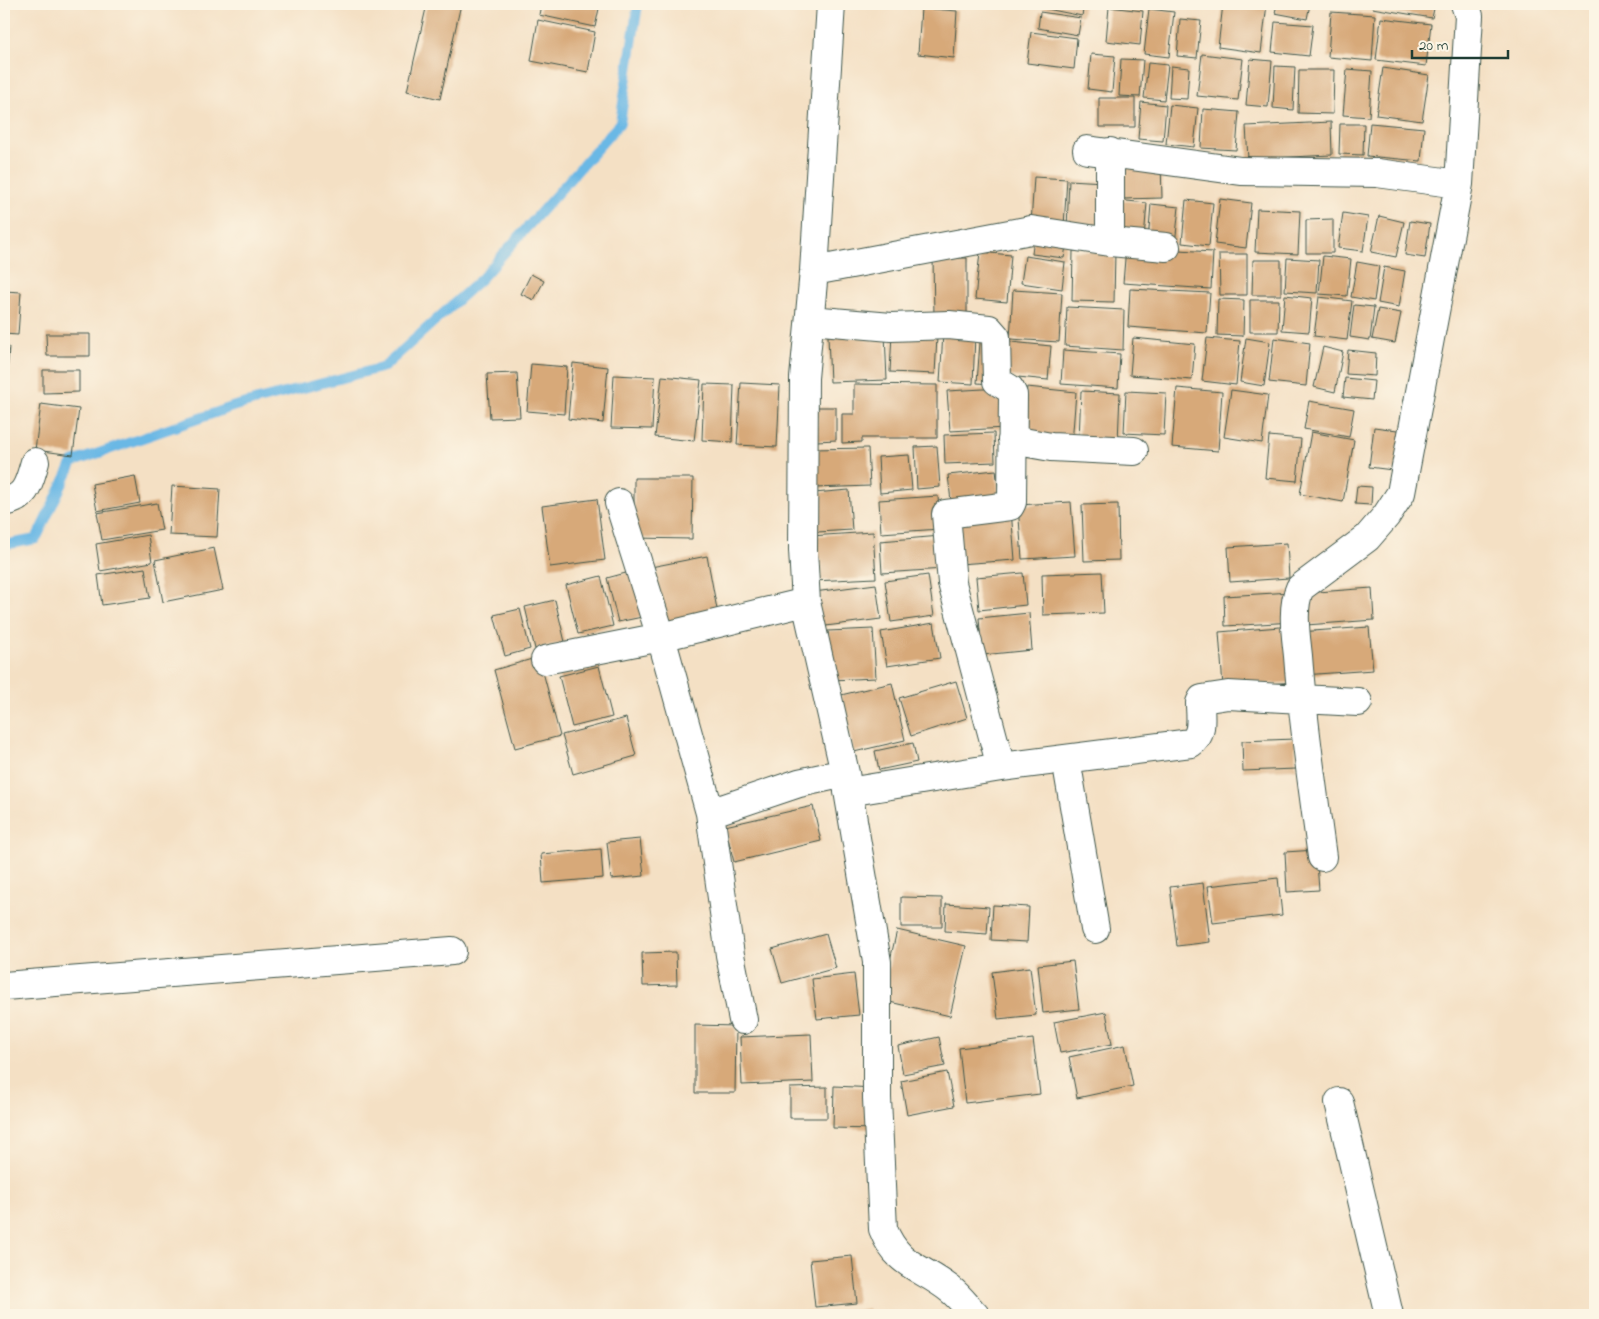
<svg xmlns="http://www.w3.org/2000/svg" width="1599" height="1319" font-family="'Indie Flower',sans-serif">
  <rect width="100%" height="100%" fill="#fcf5e5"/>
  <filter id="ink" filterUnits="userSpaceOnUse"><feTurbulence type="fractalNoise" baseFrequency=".02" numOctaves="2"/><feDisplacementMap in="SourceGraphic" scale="10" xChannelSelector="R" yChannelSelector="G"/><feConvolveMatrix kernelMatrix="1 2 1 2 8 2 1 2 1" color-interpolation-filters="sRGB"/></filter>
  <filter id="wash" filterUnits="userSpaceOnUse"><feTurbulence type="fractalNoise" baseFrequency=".0096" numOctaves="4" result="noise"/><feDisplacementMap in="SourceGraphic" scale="20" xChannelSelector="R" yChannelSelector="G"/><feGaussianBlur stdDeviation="1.12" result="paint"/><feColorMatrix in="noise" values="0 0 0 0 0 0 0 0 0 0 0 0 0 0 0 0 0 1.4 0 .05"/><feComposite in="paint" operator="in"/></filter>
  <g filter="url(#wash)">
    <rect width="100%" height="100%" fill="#f4e0c4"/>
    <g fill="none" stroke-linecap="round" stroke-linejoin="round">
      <!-- stream -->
      <path stroke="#6bb8e5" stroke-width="10" d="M4 545 36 539 73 462 235 406 384 367 481 279 620 123 638 4"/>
    </g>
    <g id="blocks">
      <!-- building -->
      <path fill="#d7a979" d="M427 4H461L440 99 407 91Z
        M541 4H600L595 27 539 15Z
        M1043 4H1084L1082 16 1042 8Z
        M1223 4H1267L1261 53 1218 47Z
        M1277 4H1310L1307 19 1275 13Z
        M1373 4H1435L1432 18 1372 8Z
        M1109 7 1143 11 1140 45 1106 41Z
        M921 8 957 11 954 58 918 54Z
        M1149 9 1174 12 1169 57 1144 54Z
        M1040 12 1081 18 1078 35 1038 28Z
        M1331 12 1375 15 1372 61 1328 57Z
        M1381 18 1431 24 1426 66 1376 60Z
        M1180 19 1201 21 1197 58 1177 56Z
        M538 20 595 32 588 72 531 61Z
        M1275 22 1313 25 1309 56 1272 52Z
        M1031 32 1077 38 1074 69 1027 63Z
        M1091 54 1115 56 1112 92 1088 89Z
        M1202 54 1243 59 1238 100 1197 96Z
        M1121 59 1143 60 1140 97 1119 96Z
        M1250 59 1272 61 1268 107 1246 105Z
        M1148 63 1168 65 1164 100 1144 98Z
        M1171 66 1189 68 1187 99 1169 98Z
        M1275 66 1295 67 1293 110 1273 108Z
        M1383 68 1429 75 1422 121 1376 115Z
        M1347 69 1372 71 1369 117 1343 115Z
        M1299 70H1334L1333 114 1298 113Z
        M1099 98H1135V127H1099Z
        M1141 102 1166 105 1163 141 1138 139Z
        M1170 105 1198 108 1194 147 1166 144Z
        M1203 109 1239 112 1236 150 1201 148Z
        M1331 122 1332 155 1248 159 1246 126Z
        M1370 123 1424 128 1421 161 1367 156Z
        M1340 124H1364L1363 155 1339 154Z
        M1161 163 1162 198 1123 199 1121 164Z
        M1034 177 1067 179 1064 226 1031 224Z
        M1069 180 1104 182 1102 229 1067 228Z
        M1220 199 1251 203 1246 248 1215 244Z
        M1117 200 1147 203 1144 238 1115 236Z
        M1186 200 1213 203 1209 246 1182 243Z
        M1151 204 1179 207 1175 244 1148 241Z
        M1257 209 1300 211 1298 254 1255 252Z
        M1343 213 1368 217 1363 251 1338 248Z
        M1379 216 1404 222 1396 257 1371 252Z
        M1333 219V253H1306V220Z
        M1410 221 1430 224 1425 258 1405 255Z
        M1034 236 1067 240 1064 258 1032 254Z
        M1126 247 1213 252 1211 289 1123 283Z
        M1073 251 1115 252 1114 302 1072 301Z
        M980 252 1011 255 1007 302 975 299Z
        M1219 254H1247V295H1220Z
        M1025 256 1065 262 1062 289 1021 283Z
        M1323 256 1351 259 1347 296 1319 294Z
        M933 258H967V315H934Z
        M1287 258 1319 260 1317 293 1285 291Z
        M1253 260H1281V295H1252Z
        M1357 262 1379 266 1374 301 1351 297Z
        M1384 267 1405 271 1399 307 1378 303Z
        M531 274 544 281 534 300 521 294Z
        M1130 289 1210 293 1207 333 1128 327Z
        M1013 290 1062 293 1059 342 1010 339Z
        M4 291 21 292 18 335 4 334Z
        M1285 295 1312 298 1309 332 1282 330Z
        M1319 297 1352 301 1347 340 1314 336Z
        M1218 299 1244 300 1243 336 1217 335Z
        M1250 300H1279L1278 332H1250Z
        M1354 305 1374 307 1370 340 1350 337Z
        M1067 307 1124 310 1123 350 1065 346Z
        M1378 309 1401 313 1395 343 1372 339Z
        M943 333 975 335 973 384 940 382Z
        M46 334H90V356H47Z
        M885 334 887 380 830 382 828 336Z
        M892 334 937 337 935 374 890 372Z
        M1133 338 1195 344 1192 380 1130 375Z
        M1207 338 1240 341 1236 385 1202 381Z
        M1246 338 1270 342 1264 386 1240 382Z
        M1274 338 1310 343 1306 386 1269 382Z
        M1001 341 1051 346 1048 380 998 375Z
        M980 342 994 343 991 384 977 383Z
        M4 346 9 347 6 388H4Z
        M1323 347 1343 352 1335 392 1314 387Z
        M1063 350 1120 354 1118 388 1061 384Z
        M1348 350 1376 353 1375 376 1346 374Z
        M573 363 608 367 603 423 568 419Z
        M531 364 567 367 564 414 527 411Z
        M43 370H79V392L43 393Z
        M517 373 520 417 490 418 487 374Z
        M614 375 655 377 652 429 611 428Z
        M662 376 701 380 694 441 655 437Z
        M1345 378 1374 381 1372 400 1343 397Z
        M741 383 780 385 777 447 737 445Z
        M704 384 734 385 732 442 702 440Z
        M854 384 937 385V438H862V442L842 443V414H854Z
        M1027 387 1076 392 1072 444 1022 439Z
        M1002 388 1005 428 950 431 947 391Z
        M1177 388 1222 392 1218 451 1172 447Z
        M1231 390 1268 395 1262 443 1224 437Z
        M1081 391 1120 393 1118 442 1079 439Z
        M1126 391 1166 393 1164 435 1124 433Z
        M1309 401 1354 409 1349 437 1304 429Z
        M41 404 79 409 73 455 35 450Z
        M817 407H836V440L817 441Z
        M1374 427 1405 431 1400 471 1369 467Z
        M1311 432 1354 440 1343 502 1300 494Z
        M994 433 995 462 945 464 944 435Z
        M1269 436 1301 439 1297 481 1265 478Z
        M937 446 940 487 917 489 915 447Z
        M868 448 870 486 814 488 813 449Z
        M909 455 912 490 880 493 878 457Z
        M996 470 1000 505 952 510 948 475Z
        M135 476 140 503 97 511 92 484Z
        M634 478H693L692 539 634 538Z
        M172 486 220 489 217 537 169 535Z
        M1357 486 1372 487 1371 505 1355 504Z
        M849 490 852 530 817 532 814 493Z
        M938 496 940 529 881 533 879 500Z
        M597 499 605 560 550 567 542 506Z
        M1071 502 1075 556 1022 559 1018 505Z
        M157 503 162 530 102 540 97 513Z
        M1118 504 1119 560 1084 561 1082 505Z
        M1011 510 1015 560 959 564 956 514Z
        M873 532 876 578 813 581 810 536Z
        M148 535 152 562 100 571 96 544Z
        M941 536 944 569 882 573 880 541Z
        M1287 543 1289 578 1230 582 1228 547Z
        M214 548 223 590 163 602 155 560Z
        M707 556 719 620 664 631 651 567Z
        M145 568 150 598 102 605 98 575Z
        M637 570 647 616 618 622 607 578Z
        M1102 572 1104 613 1043 615 1042 574Z
        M1023 573 1026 605 979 610 976 577Z
        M928 575 934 616 891 622 885 581Z
        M601 576 613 626 578 634 566 585Z
        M876 584 881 619 818 627 814 592Z
        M1372 588 1374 620 1306 625 1304 593Z
        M1292 592 1294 622 1225 626 1224 596Z
        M555 600 565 642 535 649 525 607Z
        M520 609 530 649 505 656 494 615Z
        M1029 613 1032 650 982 655 979 618Z
        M934 623 940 658 887 666 881 632Z
        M1292 626 1296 682 1223 687 1219 632Z
        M1369 627 1373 670 1303 675 1299 632Z
        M873 629 876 678 831 680 828 631Z
        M539 657 560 736 515 748 494 670Z
        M599 666 612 717 572 727 559 676Z
        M956 681 967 718 911 736 899 698Z
        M892 683 905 740 854 752 841 695Z
        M626 718 636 756 573 774 562 735Z
        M1295 739 1296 769 1243 771 1242 741Z
        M913 743 917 762 879 770 875 751Z
        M813 806 821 841 734 862 725 826Z
        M640 839 644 876 611 879 607 842Z
        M601 849 603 878 543 883 541 854Z
        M1316 850 1319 890 1287 892 1285 852Z
        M1278 878 1282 915 1213 923 1208 886Z
        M1203 883 1210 942 1177 946 1170 887Z
        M901 897 942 898V927H901Z
        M946 904 989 907 987 934 945 931Z
        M993 905 1029 907 1027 942 991 940Z
        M897 930 966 946 950 1016 881 1000Z
        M826 934 836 968 782 983 772 949Z
        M676 952 677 985 643 986 642 953Z
        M1073 961 1079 1009 1043 1013 1038 965Z
        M1030 967 1036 1015 998 1019 992 972Z
        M854 974 859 1015 817 1019 812 979Z
        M1106 1012 1112 1044 1060 1053 1054 1022Z
        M695 1025 736 1026 735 1093H695Z
        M811 1034 813 1082 742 1085 740 1037Z
        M939 1037 945 1066 903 1074 898 1046Z
        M1033 1039 1040 1094 965 1103 959 1048Z
        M1125 1045 1133 1086 1077 1098 1069 1057Z
        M947 1072 954 1106 907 1115 901 1081Z
        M834 1086 875 1088 874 1129 833 1128Z
        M827 1087V1118H790V1088Z
        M852 1256 857 1303 815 1307 810 1260Z
        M868 1309 869 1315H829V1314Z"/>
    </g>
  </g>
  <g filter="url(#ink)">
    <use href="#blocks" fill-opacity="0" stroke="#3f554a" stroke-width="1"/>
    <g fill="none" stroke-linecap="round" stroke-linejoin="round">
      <defs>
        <path id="street" d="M831 4 814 271 804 378 803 550 806 602 845 773 877 962V1098L883 1229C898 1267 921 1266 951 1290 960 1297 967 1307 975 1315
          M1087 150 1241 171 1377 173 1459 184
          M1110 152V242
          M814 271 1031 230 1110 242 1166 247
          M810 320 891 327 949 325 989 329 996 337 997 381 1010 389 1013 395 1012 502 1010 506 946 514 952 583 1001 767
          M1012 440 1051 447 1134 451
          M4 502C27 498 29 482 35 462
          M619 503 661 637 710 813 730 955 743 1020
          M545 660 661 637 806 602
          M1066 759 1095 929
          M848 792 1001 767 1191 743C1204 735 1200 717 1200 703L1202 699 1228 695 1358 702
          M710 813 799 783 845 773
          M1322 857C1313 790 1303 724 1298 656 1296 636 1291 608 1300 588L1367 538 1386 516 1401 493 1459 184 1469 16 1465 4
          M4 986 452 951
          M1339 1102 1389 1315"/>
      </defs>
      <!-- street casing -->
      <use href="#street" stroke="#3f554a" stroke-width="30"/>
      <!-- street -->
      <use href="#street" stroke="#fff" stroke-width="28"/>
    </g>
  </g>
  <!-- margin -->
  <rect width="1599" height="1319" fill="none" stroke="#fcf5e5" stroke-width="20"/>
  <!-- scale -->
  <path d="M1412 50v8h96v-8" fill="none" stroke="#1f3d34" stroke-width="2.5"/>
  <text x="1419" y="50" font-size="15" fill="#1f3d34" stroke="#fcf5e5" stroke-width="4" paint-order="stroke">20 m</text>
</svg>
